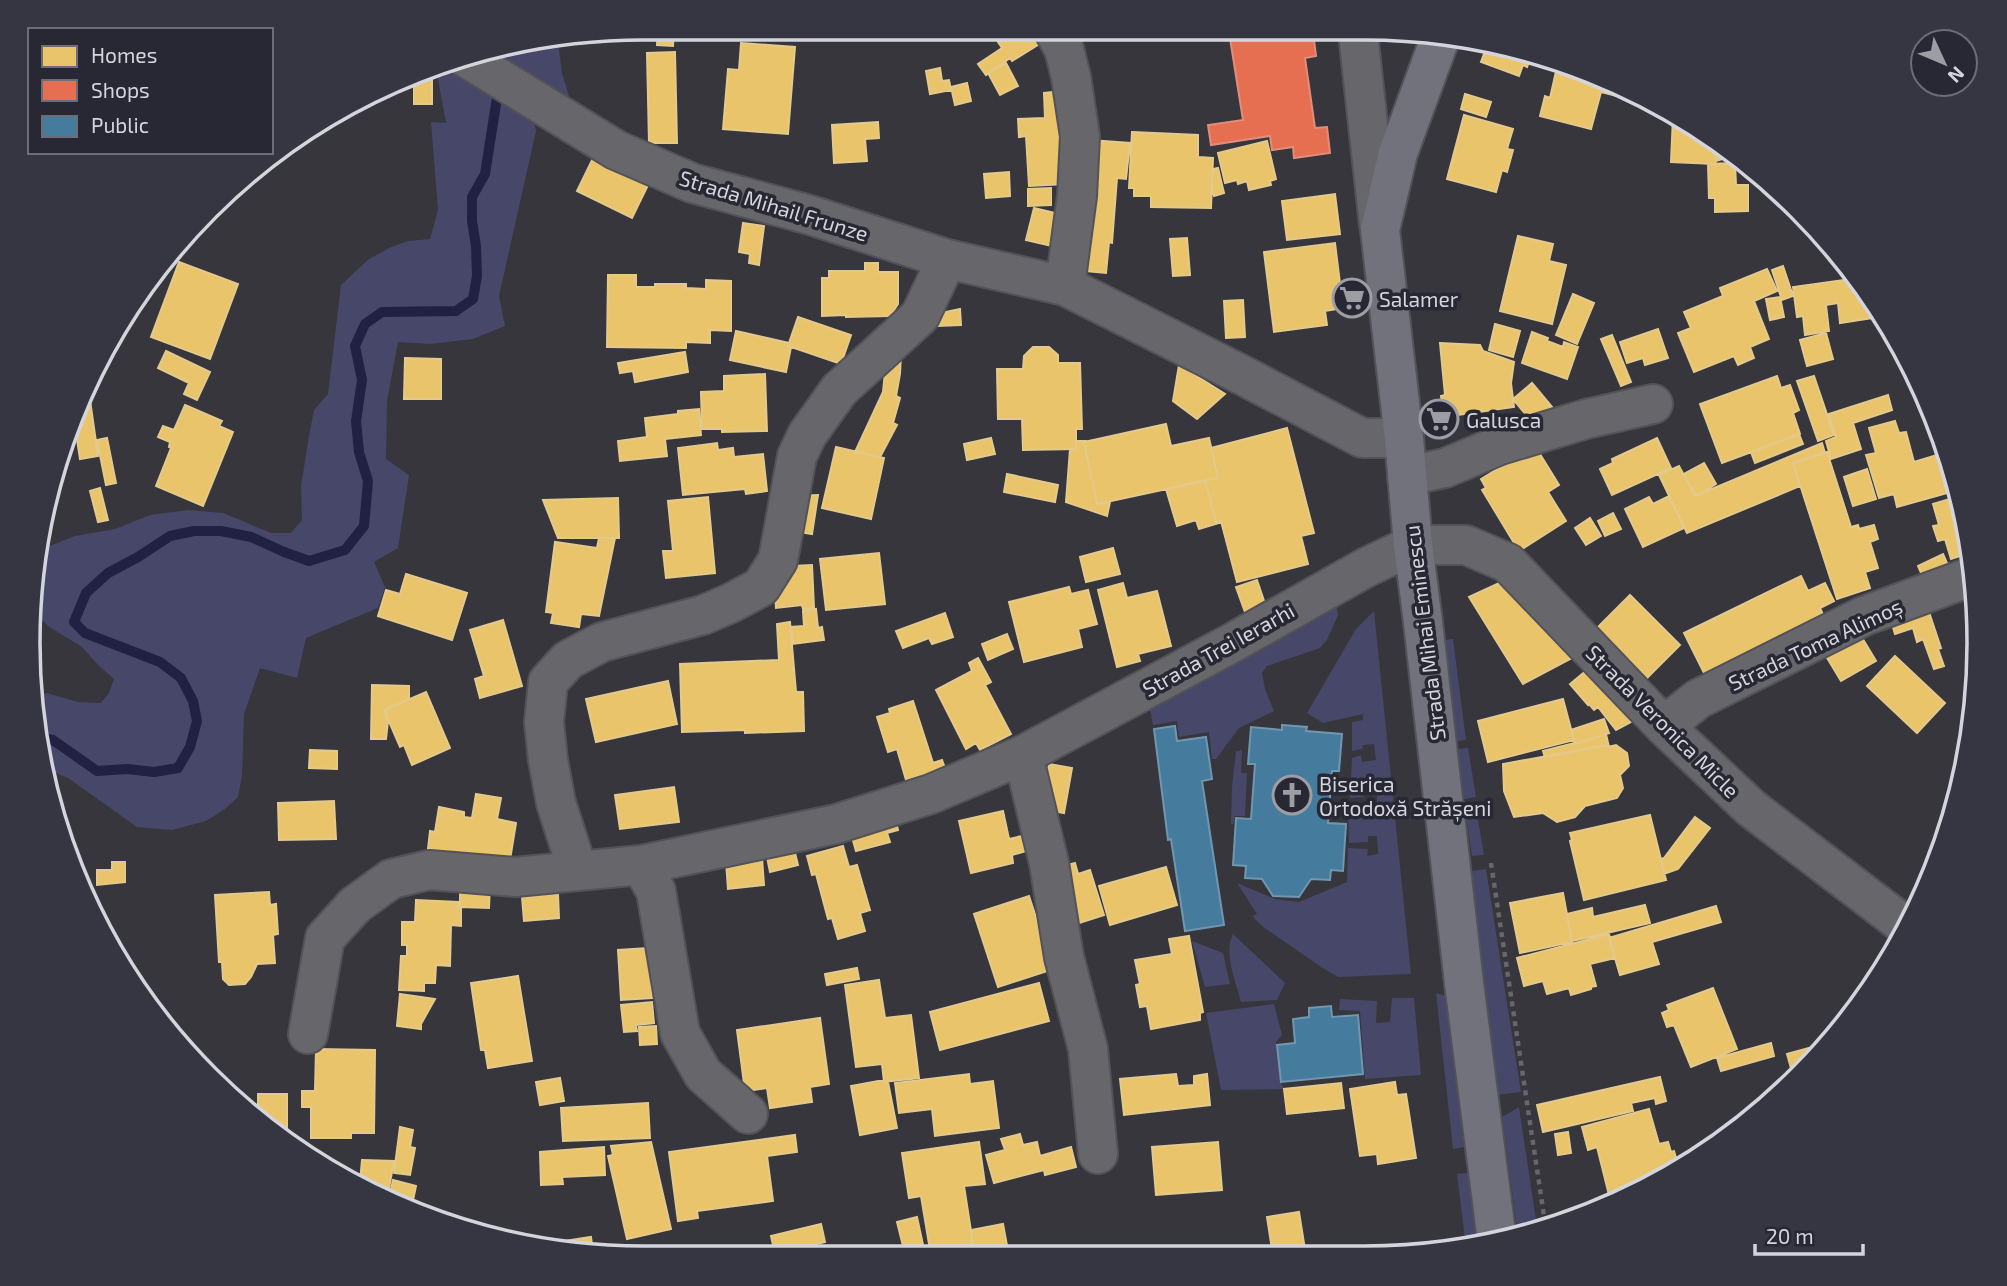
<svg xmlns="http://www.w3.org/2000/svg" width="2007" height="1286" font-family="'Exo 2',sans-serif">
  <rect width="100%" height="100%" fill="#36363c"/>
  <!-- green -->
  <path fill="#474769" d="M558 42 562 73 571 103 497 52Z
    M437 74H460L534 121 536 131 499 296 505 326 473 339 430 344 398 342 387 401 386 459 409 475 398 548 374 562 385 587 378 608 306 638 297 678 260 668 244 714 242 775 238 797 225 809 206 821 172 830 137 827 68 778 46 769 38 695 46 693 78 702 101 703 109 693 114 679 99 666 82 647 48 626 30 607 38 560 47 547 75 536 115 529 150 515 188 510 223 513 271 533H291L302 520 301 486 309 436 314 410 328 394 341 285 369 259 391 247 408 241 430 239 438 210 431 122 446 123Z
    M1332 601 1337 608 1338 615 1327 640 1320 648 1267 666 1262 673 1265 689 1274 711 1239 728 1216 759H1212L1209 732 1179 737 1177 721 1153 725 1148 699Z
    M1374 611 1411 974 1338 977 1321 967 1262 926 1252 916 1257 914 1237 883 1275 899 1299 902 1347 882 1348 848 1368 849 1367 856 1378 854 1377 836H1368V842L1349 843 1348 806 1365 803V809L1377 808V789H1364V797L1350 798 1352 758 1361 755 1362 762 1376 760 1374 744 1363 745 1362 749 1352 751V722L1363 720V714L1323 723 1307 713 1356 629Z
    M1453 639 1466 740 1457 741 1444 640Z
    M1468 748 1476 797 1464 799 1457 749Z
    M1242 750 1241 773H1247L1245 816H1235L1233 824H1231L1232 787 1236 751Z
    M1476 808 1484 855 1472 856 1465 809Z
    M1486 869 1521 1092 1496 1095 1472 871Z
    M1233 934 1285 983 1277 1000 1241 1002C1236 982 1223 953 1233 934Z
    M1192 941 1223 953 1230 984 1205 987Z
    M1436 993 1447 996 1464 1147 1453 1149Z
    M1392 998H1414L1421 1075 1365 1079 1360 1011 1339 1010 1340 999 1377 1001 1376 1023 1390 1022Z
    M1274 1004 1282 1035 1276 1042 1281 1082 1284 1089 1221 1090 1206 1013Z
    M1519 1107 1537 1227 1518 1235 1502 1117Z
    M1468 1173 1477 1245 1466 1247 1457 1174Z"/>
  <!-- homes -->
  <path fill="#e9c46a" stroke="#e3c98c" stroke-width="2" d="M658 28H674L673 46 657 45Z
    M1015 30 1033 31 1041 43 1012 61 1010 58 986 75 978 64 1002 48 998 42Z
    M741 43 795 47 788 134 723 129 728 69 739 70Z
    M1487 46 1530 59 1527 67 1523 65 1519 76 1481 62Z
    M675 52 677 143H649L647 53Z
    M1006 63 1018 86 1000 95 988 73Z
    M1557 67 1619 86 1617 96 1601 92 1591 129 1540 116 1545 96 1550 98Z
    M940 68 942 81 949 80 951 90 930 94 926 71Z
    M432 78V104H414V79Z
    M967 83 971 101 955 105 951 87Z
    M1062 91 1066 184 1029 186 1026 136 1019 137 1018 119 1045 118 1044 93Z
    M1465 94 1491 102 1486 117 1461 109Z
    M1464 115 1513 129 1507 149 1513 150 1507 172 1502 170 1496 192 1447 179Z
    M1673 116 1710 141 1716 160 1715 164 1671 162Z
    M878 122 879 138 865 139 867 161 834 163 832 125Z
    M1132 132 1198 135V157L1213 158 1211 208 1151 207V196H1134V188H1129Z
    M1090 140 1130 143 1126 179 1117 178 1112 243 1109 242 1106 273 1086 271Z
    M1267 141 1276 179 1270 181 1271 185 1249 190 1247 181 1238 184 1237 180 1225 183 1218 153Z
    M1710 141 1733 156 1716 161Z
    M595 154 650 181 632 218 577 191Z
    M1735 163 1736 185H1748V211L1715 212V198H1709L1708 164Z
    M1218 168 1224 193 1214 196 1212 187 1213 169Z
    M1009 172 1010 196 986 198 984 174Z
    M1051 188V205L1028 206V189Z
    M1335 194 1340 234 1287 240 1282 201Z
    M1034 208 1059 214 1052 246 1026 240Z
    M743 223 764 226 759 265 749 263 750 254 739 252Z
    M1518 236 1553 244 1549 261 1566 265 1552 324 1500 311Z
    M1187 238 1190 275 1173 276 1170 239Z
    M1335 243 1343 308 1325 311 1327 325 1274 332 1264 252Z
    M179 262 238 284 210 359 151 337Z
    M865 263H878V272H898V304L890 316 846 317V315L822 316V278H829V271H865Z
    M1783 266 1793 296 1782 300 1772 270Z
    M1767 269 1777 291 1754 301 1769 339 1750 347 1754 358 1738 365 1734 356 1694 372 1678 333 1691 328 1684 312 1723 296 1720 288Z
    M608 275H636V287H655V284H686V288L706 289V280L731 281V331L710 330V343L686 342V348L607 347Z
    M1858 278 1886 323H1880L1879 317 1840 323 1838 303 1826 305 1829 331 1805 335 1803 316 1797 317 1793 287Z
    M1573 294 1594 303 1577 344 1556 335Z
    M1780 297 1784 317 1770 320 1766 299Z
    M1243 300 1245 337 1226 338 1224 301Z
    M960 309 961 325 937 326 936 314Z
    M798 317 851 335 841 364 788 346Z
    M1495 324 1520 331 1513 357 1489 350Z
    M1658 329 1668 358 1645 365 1643 358 1627 363 1620 342Z
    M736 331 789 343 788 346 791 347 786 372 730 360Z
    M1532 332 1548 338 1547 341 1563 347 1564 342 1578 347 1567 379 1522 363Z
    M1826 333 1833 359 1807 366 1800 340Z
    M1612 335 1631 382 1621 386 1601 339Z
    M1440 343 1480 345 1483 351 1514 362 1511 383 1514 407 1443 417 1441 396 1445 395Z
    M1033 347H1049L1058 355V363H1080L1082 429H1076V449L1023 450 1022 419H998L997 369H1023L1024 356Z
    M166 351 210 372 197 400 184 394 189 383 158 368Z
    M685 352 688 372 635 382 633 371 620 373 618 363Z
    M891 354 901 355 900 374 896 396 900 398 893 423 897 425 880 457 855 452 883 392 885 372H890Z
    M1905 354 1915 371 1920 383 1911 387 1898 357Z
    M405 358 441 359V399H404Z
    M1179 365 1225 394 1197 419 1173 401Z
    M765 374 767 431 722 432V429H702L701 392 724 391V376Z
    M1777 376 1781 388 1790 385 1799 410 1793 413 1800 434 1722 463 1700 404Z
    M1814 376 1834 435 1818 441 1797 381Z
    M1532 383 1552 407 1533 423 1513 399Z
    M89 393 98 456 80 459 74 420Z
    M1888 395 1892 410 1853 423 1861 449 1831 459 1826 441 1836 437 1829 414Z
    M185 405 222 421 219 426 233 432 203 506 156 486 171 448 169 447 170 442 158 437 163 426 174 430Z
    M699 409 701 435 665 439 667 456 620 461 618 441 647 437 645 418 678 414V411Z
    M1895 421 1899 433 1906 432 1914 462 1937 455 1947 493 1897 507 1894 494 1879 498 1866 455 1876 453 1869 428Z
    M1166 424 1171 446 1209 438 1218 478 1097 504 1084 442Z
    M1287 428 1314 533 1301 536 1308 564 1237 582 1221 521 1216 522 1205 480 1218 478 1211 448Z
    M1799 434 1803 444 1755 463 1751 452Z
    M107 438 116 483 106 485 97 440Z
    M991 438 995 454 967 460 964 444Z
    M1657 438 1671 468 1612 495 1600 469 1613 463 1612 459Z
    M1076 441H1087L1084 442 1097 504 1110 502 1107 516 1066 502 1070 449H1076Z
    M717 443 718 450 733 448 734 457 763 454 767 491 746 494 745 489 683 495 678 448Z
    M1822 443 1825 453 1793 463 1800 486 1687 533 1659 475 1679 466 1695 496Z
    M1535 446 1559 485 1548 492 1566 521 1519 551 1482 490 1486 488 1481 479Z
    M836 447 884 458 871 519 822 508Z
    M1827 452 1851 527 1858 525 1859 529 1874 525 1878 539 1870 542 1878 568 1865 572 1870 588 1837 599 1793 463Z
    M1704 463 1716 484 1696 496 1684 474Z
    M1867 469 1876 499 1853 506 1844 477Z
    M1007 474 1058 485 1055 502 1004 492Z
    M1205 480 1216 522 1219 523 1199 529 1196 520 1177 526 1166 489Z
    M100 488 108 520 98 522 90 491Z
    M818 495 812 534 787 530 793 496Z
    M1669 496 1684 528 1643 547 1625 509 1649 497 1653 504Z
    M1960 496 1969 553 1951 559 1945 539 1938 541 1933 526 1939 525 1933 504Z
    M708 497 715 573 666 578 663 551H673L668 501Z
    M618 498 619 538H558L543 500Z
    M1613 513 1621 529 1605 536 1598 521Z
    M1590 518 1601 536 1586 545 1575 528Z
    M599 538H615L599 616 581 614 579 627 551 623 553 613 546 612 555 542 597 548Z
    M1113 548 1120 574 1086 582 1080 557Z
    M879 553 885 604 826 610 820 559Z
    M1943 554 1950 570 1925 582 1918 566Z
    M812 565 814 608 803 609 802 605 776 608 774 582 792 566Z
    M406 574 467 593 452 640 378 616 386 590 400 594Z
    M1801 576 1808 591 1825 583 1834 601 1820 608 1825 619 1706 677 1684 633Z
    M1508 579 1574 657 1523 684 1469 597Z
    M1257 580 1265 604 1245 612 1236 587Z
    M1123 583 1127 598 1157 591 1171 646 1138 654 1140 661 1117 667 1098 590Z
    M1069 587 1071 594 1088 590 1097 624 1078 629 1082 647 1024 662 1009 602Z
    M1630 595 1680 645 1643 682 1595 630Z
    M816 609 818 628 822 627 824 640 793 644 791 627 804 626 803 611Z
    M1928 609 1941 648 1938 649 1944 666 1934 669 1923 639 1917 642 1913 628 1895 634 1891 621Z
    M945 613 953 637 932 644 929 638 903 648 896 631Z
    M503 620 522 686 480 698 475 679 484 676 470 630Z
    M790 622 796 692H803L804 731 745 733V730L682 732 680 664 779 660 777 624Z
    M1007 634 1013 649 988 660 982 644Z
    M1861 636 1876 661 1841 681 1826 656Z
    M1895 656 1945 703 1917 733 1867 686Z
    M978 658 991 682 985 685 1011 734 980 750 976 743 966 749 936 690 972 671 969 663Z
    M1587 670 1631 722 1616 730 1598 707 1594 710 1589 704 1588 705 1570 684Z
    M668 681 677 724 596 742 586 699Z
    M372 685 409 686V699L384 710 388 721 386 739H371Z
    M426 692 450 748 412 765 404 745 400 747 384 710Z
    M1563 699 1574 740 1488 762 1478 721Z
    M913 701 933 763 942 760 945 768 906 780 897 749 888 752 877 717 890 713 889 709Z
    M1604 719 1609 733 1575 744 1571 730Z
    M1606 734 1609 747 1607 745 1545 757 1543 751 1574 743 1575 744Z
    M1607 745 1608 747 1616 745 1627 753 1629 766 1620 775 1623 788 1617 798 1585 806 1575 817 1557 822 1543 813 1514 817 1504 791 1503 764Z
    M310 750 337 751V769L309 768Z
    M1049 764 1072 768 1064 813 1047 810 1043 797Z
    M674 787 679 822 620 829 615 795Z
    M476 794 501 798 497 819 516 823 509 866 428 849 430 831 435 832 439 807 464 812V817L472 818Z
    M334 801 336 839 279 840 278 803Z
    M1003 811 1009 839 1022 836 1026 851 1012 855 1013 863 971 873 959 821Z
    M1650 815 1666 880 1584 900 1570 841 1572 840 1570 833Z
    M895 817 898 830 887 833 890 842 856 851 850 830Z
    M1695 817 1710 828 1678 869 1664 874 1661 859 1664 858Z
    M793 845 798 865 770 872 766 852Z
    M843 846 849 867 857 865 870 910 860 913 865 931 838 939 832 918 828 919 816 874 812 875 807 856Z
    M762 858 764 885 728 889 726 862Z
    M112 862H125V882L97 885V870H112Z
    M1075 863 1078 874 1090 870 1104 915 1073 925 1056 868Z
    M1166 867 1177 905 1110 925 1099 886Z
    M460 883 490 884 489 908 460 907Z
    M269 892 270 905 276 904 278 934 273 935 275 963 257 964 251 977 245 984 229 985 223 979 222 962H219L215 895Z
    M1563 893 1572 942 1520 953 1510 903Z
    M558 894 559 918 524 921 522 897Z
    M1029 896 1053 969 998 987 974 914Z
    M416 900 458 902V908H461V926L451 925 450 966 436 965 435 983H424V991L399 990 401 956H407V945H402V922H415Z
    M1645 905 1650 923 1572 941 1567 914 1592 908 1593 917Z
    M1716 906 1721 922 1652 942 1659 964 1620 975 1609 938Z
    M1609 934 1615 958 1590 964 1596 986 1591 987V989L1571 995 1569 988 1547 994 1543 981 1524 986 1517 958Z
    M1189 936 1203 1012 1200 1013V1020L1151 1029 1147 1006 1140 1007 1136 985 1140 984 1135 960 1172 954 1169 939Z
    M648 948 652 998 621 1000 618 950Z
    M857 968 859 979 827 985 825 974Z
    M518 976 532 1061 488 1068 485 1050H481L471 983Z
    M879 980 885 1018 911 1015 919 1078 884 1082 882 1064 856 1067 845 985Z
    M1039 983 1049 1021 940 1050 930 1012Z
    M1713 988 1737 1049 1691 1067 1674 1025 1667 1027 1662 1013 1669 1010 1667 1005Z
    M400 994 435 999 421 1024V1029L397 1026Z
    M652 1002 654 1023 636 1025 637 1031 624 1032 621 1005Z
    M820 1018 829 1084 810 1087 812 1102 770 1108 767 1088 745 1091 737 1030Z
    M656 1026 657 1044 640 1045 639 1027Z
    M1831 1042 1827 1048 1794 1079 1787 1054Z
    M1771 1043 1774 1056 1721 1071 1717 1058Z
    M316 1049 375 1050 374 1133H351V1138H311V1107H302V1091H315Z
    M969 1074 970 1084 993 1081 999 1128 935 1136 932 1109 899 1113 895 1083Z
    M1176 1074 1178 1086 1194 1085V1076L1207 1074 1210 1105 1124 1115 1120 1079Z
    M1660 1077 1666 1101 1656 1104 1655 1098 1631 1103 1633 1111 1543 1132 1537 1105Z
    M560 1078 564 1101 540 1105 536 1082Z
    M884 1080V1082H888L897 1128 860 1135 851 1086Z
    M1395 1082 1397 1095 1406 1094 1416 1158 1378 1164 1377 1154 1360 1156 1350 1089Z
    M1341 1083 1344 1108 1287 1114 1284 1089Z
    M258 1094H287V1134H284L258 1118Z
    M648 1103 650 1138 563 1141 561 1108Z
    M1649 1109 1659 1144 1668 1142 1671 1152 1674 1151 1679 1168 1650 1186 1609 1195 1597 1147 1588 1150 1582 1127Z
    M400 1127 413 1130 410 1147 415 1148 410 1175 394 1173Z
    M1568 1132 1571 1153 1558 1155 1555 1134Z
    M1020 1134 1023 1145 1037 1142 1040 1156 1071 1147 1076 1167 1045 1175 1044 1170 994 1183 986 1155 1005 1150 1001 1139Z
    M795 1135 797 1152 767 1156 773 1201 697 1211 698 1218 678 1221 669 1152Z
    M651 1142 671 1229 627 1239 608 1156 613 1155 611 1146Z
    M979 1142 985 1184 964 1186 973 1244 930 1250 921 1196 909 1198 902 1153Z
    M1218 1142 1222 1190 1156 1195 1152 1147Z
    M604 1147 605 1175 562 1177 563 1184 541 1185 540 1152Z
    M362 1160 394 1161 387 1199 360 1182Z
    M393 1180 416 1186 412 1205H409L407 1211 389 1199Z
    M1299 1212 1306 1256H1273L1267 1217Z
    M917 1217 925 1254H905L897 1222Z
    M821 1224 825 1242 775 1254 771 1236Z
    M1003 1224 1008 1251 986 1255H973L971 1230Z
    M591 1237 593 1253 558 1251 557 1242Z"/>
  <!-- shops -->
  <path fill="#e76f51" stroke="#e18d7b" stroke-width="2" d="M1229 32H1313L1316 56 1305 58 1315 128 1327 127 1330 153 1294 158 1293 147 1272 150 1270 136 1211 145 1208 125 1243 120Z"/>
  <!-- public -->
  <path fill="#457b9d" stroke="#7096b0" stroke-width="2" d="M1282 725 1307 727 1306 731 1342 734 1339 771H1332L1328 823 1346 824 1343 871 1331 870 1330 880 1311 879 1299 897 1273 896 1262 879 1245 878 1246 866 1233 865 1236 818 1251 819 1255 764H1248L1251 727 1282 730Z
    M1175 726 1177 741 1206 737 1212 779 1202 781 1224 925 1185 931 1171 839 1168 840 1154 729Z
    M1331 1006 1332 1017 1358 1015 1363 1074 1281 1082 1277 1045 1295 1043 1293 1019 1309 1017V1008Z"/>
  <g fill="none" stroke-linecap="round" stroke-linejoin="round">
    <!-- stream -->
    <path stroke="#232142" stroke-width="10" d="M43 738 53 740 97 771 127 769 154 772 178 768 190 747 197 721 193 701 181 678 160 662 85 633 74 622 86 593 108 573 138 557 170 536 194 531H221L251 537 284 552 309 561 345 550 364 526 368 481 359 452 356 421 362 380 355 346 365 324 382 312 456 311 473 299 477 276 476 246 472 221V197L485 174 499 85"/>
    <defs>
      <path id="minor" d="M1054 31 1064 49 1071 77 1080 136 1077 196 1065 286
        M1358 33 1379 225
        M465 57 616 150 692 183 810 215 947 259 1065 286 1246 377 1362 438H1404
        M1407 476 1445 468 1500 445 1586 419 1653 404
        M1664 726 1698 699 1864 616 1973 576
        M1023 755 1049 863 1064 957 1088 1049 1098 1154
        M641 865 656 891 680 1033 703 1074 748 1114
        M578 871 556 803 548 760 544 722 548 682 568 660 602 642 703 615 731 603 761 587 778 560 797 456 807 435 839 390 920 316 947 259
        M308 1034 325 938 355 905 391 879 429 870 515 877 641 865 836 824 931 794 1023 755 1232 643 1365 568 1413 545H1466L1508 563 1664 726 1751 808 1907 927"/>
      <path id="major" d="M1442 33 1398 153 1380 230 1404 438 1413 545 1423 622 1464 983 1497 1241"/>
    </defs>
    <!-- minor casing -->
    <use href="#minor" stroke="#525258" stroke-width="42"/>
    <!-- major casing -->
    <use href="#major" stroke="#525258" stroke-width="42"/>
    <!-- path -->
    <path stroke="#66666b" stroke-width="4.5" stroke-dasharray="5 5" stroke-linecap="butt" d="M1491 863 1546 1229"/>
    <!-- minor -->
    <use href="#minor" stroke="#66666b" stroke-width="38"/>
    <!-- major -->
    <use href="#major" stroke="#72727c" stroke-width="38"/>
  </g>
  <!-- icons -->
  <defs>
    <symbol id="supermarket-ring" viewBox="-11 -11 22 22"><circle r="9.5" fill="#282835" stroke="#9d9da5" stroke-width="1.5"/><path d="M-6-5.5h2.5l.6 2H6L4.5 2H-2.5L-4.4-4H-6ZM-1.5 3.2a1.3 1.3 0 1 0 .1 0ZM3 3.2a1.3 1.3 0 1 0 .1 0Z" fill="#9d9da5"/></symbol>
    <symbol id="church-ring" viewBox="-11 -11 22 22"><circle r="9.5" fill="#282835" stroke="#9d9da5" stroke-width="1.5"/><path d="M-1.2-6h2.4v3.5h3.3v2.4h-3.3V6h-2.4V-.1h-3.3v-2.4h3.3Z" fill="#9d9da5"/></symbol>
  </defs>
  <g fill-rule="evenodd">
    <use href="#supermarket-ring" x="1330" y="276" width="44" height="44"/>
    <use href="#supermarket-ring" x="1417" y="397" width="44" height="44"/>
    <use href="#church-ring" x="1270" y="773" width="44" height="44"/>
  </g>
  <g text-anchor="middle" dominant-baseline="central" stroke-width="7" stroke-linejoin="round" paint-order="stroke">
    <!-- street labels -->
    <g font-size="21" fill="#d4d4dd" stroke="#282835">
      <text transform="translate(774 205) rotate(17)">Strada Mihail Frunze</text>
      <text transform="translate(1424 633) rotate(-97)">Strada Mihai Eminescu</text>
      <text transform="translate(1815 644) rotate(-25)">Strada Toma Alimoș</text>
      <text transform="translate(1218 649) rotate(-29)">Strada Trei Ierarhi</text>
      <text transform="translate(1663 721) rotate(45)">Strada Veronica Micle</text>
    </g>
    <!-- poi labels -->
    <g font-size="21" fill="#d4d4dd" stroke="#282835" text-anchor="start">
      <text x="1379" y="298">Salamer</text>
      <text x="1466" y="419">Galusca</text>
      <text x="1319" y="783">Biserica<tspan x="1319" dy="24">Ortodoxă Strășeni</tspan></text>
    </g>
  </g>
  <!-- crop -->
  <path d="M0 0H2007V1286H0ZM643 40H1364A603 603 0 0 1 1967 643V643A603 603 0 0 1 1364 1246H643A603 603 0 0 1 40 643V643A603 603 0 0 1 643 40Z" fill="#363642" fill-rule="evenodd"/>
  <path fill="none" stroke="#d4d4dd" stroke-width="3.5" d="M643 40H1364A603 603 0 0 1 1967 643V643A603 603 0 0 1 1364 1246H643A603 603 0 0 1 40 643V643A603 603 0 0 1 643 40Z"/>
  <!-- legend -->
  <rect x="28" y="28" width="245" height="126" fill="#282835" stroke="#6d6d78" stroke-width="2"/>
  <rect x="42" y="46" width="35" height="21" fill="#e9c46a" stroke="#6d6d78" stroke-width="2"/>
  <text x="91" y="63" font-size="21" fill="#d4d4dd">Homes</text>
  <rect x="42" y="80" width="35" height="21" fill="#e76f51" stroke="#6d6d78" stroke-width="2"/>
  <text x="91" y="98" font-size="21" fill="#d4d4dd">Shops</text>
  <rect x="42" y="116" width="35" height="21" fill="#457b9d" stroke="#6d6d78" stroke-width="2"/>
  <text x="91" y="133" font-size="21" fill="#d4d4dd">Public</text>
  <!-- north arrow -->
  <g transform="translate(1944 63) rotate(134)"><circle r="33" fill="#282835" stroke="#6d6d78" stroke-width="2"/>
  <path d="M0-5L12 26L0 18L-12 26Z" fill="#9d9da5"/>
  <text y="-10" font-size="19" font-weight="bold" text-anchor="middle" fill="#d4d4dd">N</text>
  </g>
  <!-- scale -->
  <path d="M1755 1244v10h108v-10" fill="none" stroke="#d4d4dd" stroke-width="3.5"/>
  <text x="1766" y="1244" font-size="21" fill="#d4d4dd" stroke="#282835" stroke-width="5" paint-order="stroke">20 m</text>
</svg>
